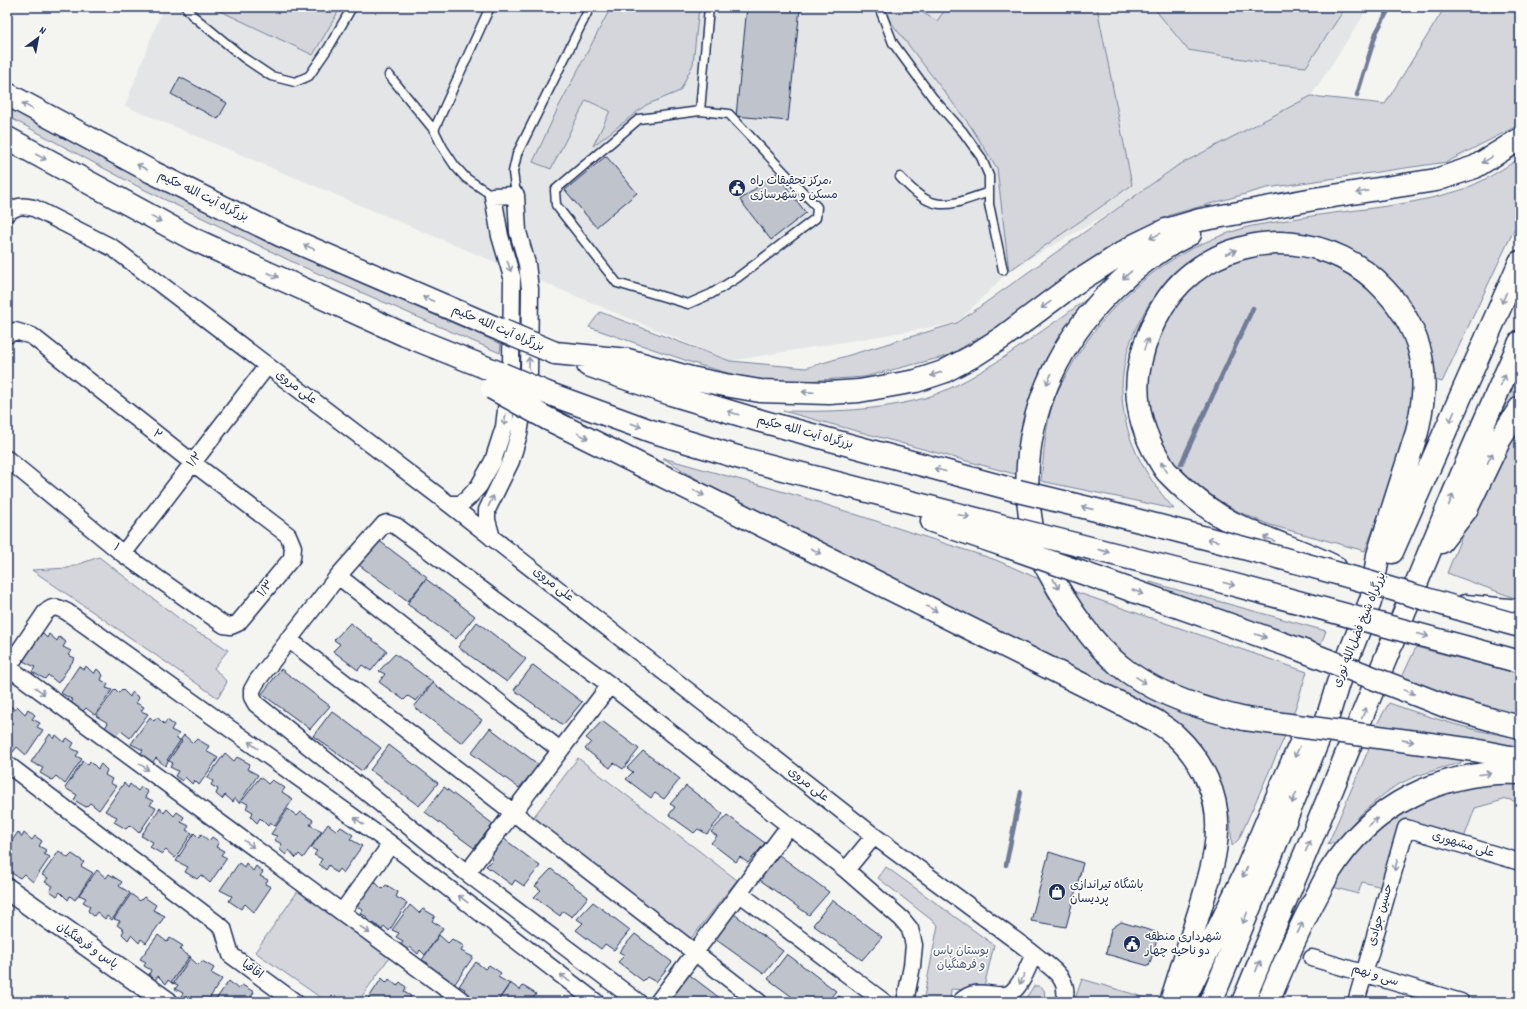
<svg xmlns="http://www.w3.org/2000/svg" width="1527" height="1009" font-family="Dekko,'Playpen Sans Arabic',sans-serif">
  <rect width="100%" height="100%" fill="#f4f4f1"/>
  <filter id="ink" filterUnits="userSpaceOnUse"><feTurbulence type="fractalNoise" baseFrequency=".025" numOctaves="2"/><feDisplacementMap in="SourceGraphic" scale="8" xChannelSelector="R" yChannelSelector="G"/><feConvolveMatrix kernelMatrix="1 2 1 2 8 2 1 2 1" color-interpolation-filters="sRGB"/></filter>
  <g filter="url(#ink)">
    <!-- built -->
    <path fill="#e4e5e6" d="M163 7H1369L1311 96 1009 271 957 323 730 361 125 106Z"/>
    <!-- green -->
    <path fill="#d4d6db" stroke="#78829c" d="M212 7H341L313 55Z
      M611 7H699L693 64 680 91 646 105 593 146 610 111 586 100 551 169 533 162 558 108Z
      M884 7H913L937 21 947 7H1097L1132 185 1009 271 997 168 969 124 890 21Z
      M1153 7H1346L1306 67 1268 63 1188 50Z
      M1445 7H1520V121L1513 128 1447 162 1267 188 1170 215 1086 264 1028 310 947 356 864 377 792 382 746 378 699 365 589 327 600 312 730 361 806 368 957 323 1177 166 1311 96 1385 104Z
      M7 104 89 151 292 253 501 344 500 353 301 266 137 186 7 116Z
      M1520 158V217L1442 382 1430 378 1373 268 1225 243C1205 251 1186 261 1170 276 1166 280 1163 285 1159 290 1130 327 1114 376 1126 423 1134 456 1152 484 1174 509L1041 481C1044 454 1045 423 1055 397 1058 389 1063 381 1067 374 1104 303 1167 250 1244 228 1254 225 1265 224 1276 222 1336 210 1399 209 1458 191 1480 184 1501 170 1520 158Z
      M1294 251 1344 267 1395 314 1410 347 1416 380 1407 440 1365 551 1270 525 1241 513 1202 491 1171 462 1153 424 1148 402 1150 362 1155 341 1183 291 1240 256Z
      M1115 278 1075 325 1022 476 783 411C832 412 877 411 925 398 954 389 981 372 1006 356 1043 331 1079 305 1115 278Z
      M1520 370V397L1503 423 1480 463Z
      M1520 421V600L1447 573 1474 506Z
      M663 458 802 497 996 560 1039 579 1052 603 1077 638 1098 659 1131 687 1143 695 1198 717 1236 729 1285 736 1239 839 1232 846 1230 819 1222 786 1199 748 911 587 703 483Z
      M99 557 198 633 208 637 228 650 214 668 227 682 218 698 32 570 68 568Z
      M1150 582 1174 589 1326 631 1319 649 1147 590Z
      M1067 589 1307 672 1293 715 1240 707 1169 687 1105 643Z
      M1416 647 1520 674V718L1399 684Z
      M1389 703C1432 718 1474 732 1520 738V751L1373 731Z
      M1370 746 1461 758V763L1444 767 1414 777 1397 785 1383 795 1362 813 1336 842 1328 844Z
      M578 758 737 880 690 940 532 819Z
      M1520 781V803L1507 799 1475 808 1464 838 1404 819 1387 862 1390 863 1382 887 1362 882 1358 894 1329 886 1376 827 1442 790Z
      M886 867 994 945 983 991 951 989 950 1002H923L938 925 878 878Z
      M298 891 391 955 358 1002H327L255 952Z
      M1082 979 1160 1002H1074Z
      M1034 986H1039L1044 990 1045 998 1044 1002H1023Z"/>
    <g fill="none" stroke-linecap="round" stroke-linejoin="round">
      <!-- stream -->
      <path stroke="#717c98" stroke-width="4.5" d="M1357 95 1376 33 1390 7
        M1181 464 1253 308
        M1006 865 1021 792"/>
    </g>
    <!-- building -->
    <path fill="#bfc3cc" stroke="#1b2f5e" d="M747 7 800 8 788 121 736 116Z
      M180 77 227 103 218 119 171 94Z
      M606 156 637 193 596 227 565 190Z
      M776 173 806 213 771 240 740 200Z
      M378 540 427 577 408 601 359 565Z
      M426 579 475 616 456 639 407 604Z
      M477 622 526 659 507 682 458 647Z
      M350 623 387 651 371 671 362 665 358 670 333 651 340 644 334 640Z
      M42 633 47 638 49 634 57 641 59 637 66 642 63 647 71 651 68 655 75 658 58 683 48 675 45 679 32 672 35 667 23 661Z
      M395 654 433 682 416 701 408 696 404 700 379 682 385 674 379 671Z
      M533 665 582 702 563 725 514 690Z
      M79 666 84 670 86 666 94 674 97 669 103 675 101 680 108 684 106 688 112 690 95 715 86 708 82 712 70 704 73 700 61 693Z
      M281 669 330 706 310 729 262 694Z
      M433 683 482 720 462 743 414 707Z
      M115 689 119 693 122 689 130 697 132 692 139 698 136 703 144 707 141 711 148 714 130 738 121 731 117 735 105 728 108 723 96 716Z
      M10 706 15 710 17 706 25 714 28 709 35 715 32 719 40 723 37 727 43 730 26 755 17 747 13 752 7 748V711Z
      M332 711 381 748 362 771 313 736Z
      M150 717 154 721 157 717 164 724 167 720 174 725 171 730 179 734 176 738 182 741 165 766 156 758 152 763 140 755 143 750 131 744Z
      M602 721 639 749 623 769 614 763 610 768 585 749 591 742 586 738Z
      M490 728 539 765 519 788 471 753Z
      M50 734 54 739 56 735 64 742 67 738 74 743 71 748 79 752 76 756 82 759 65 784 56 776 52 780 40 773 43 768 31 762Z
      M184 735 193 743 197 739 209 746 206 751 218 758 199 785 194 780 192 784 185 777 182 781 175 776 178 771 170 767 173 763 167 760Z
      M389 745 438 783 419 806 370 770Z
      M643 751 680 779 664 799 655 793 651 798 626 779 633 772 627 768Z
      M225 753 234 761 237 757 250 764 247 769 258 775 239 803 235 798 233 802 225 795 222 799 216 794 218 789 211 785 213 781 207 778Z
      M83 761 88 765 90 761 98 769 101 764 107 770 105 775 112 779 110 783 116 786 99 810 90 803 86 807 74 800 77 795 65 788Z
      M260 777 268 784 272 780 285 788 282 792 293 799 275 826 270 822 268 826 260 818 257 823 251 817 253 812 246 808 248 804 242 801Z
      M124 783 128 788 130 784 138 791 141 787 148 792 145 797 153 801 150 805 156 808 139 833 130 825 126 829 114 822 117 817 105 811Z
      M686 786 723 814 707 834 698 829 694 833 669 815 675 807 670 804Z
      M444 787 493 824 474 848 425 812Z
      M160 808 164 813 167 809 174 816 177 812 184 817 181 822 189 826 186 830 192 833 175 858 166 850 162 854 150 847 153 842 141 836Z
      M288 809 297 816 301 812 313 820 310 825 322 831 303 858 299 854 296 858 289 850 286 855 279 849 282 844 274 840 277 836 271 834Z
      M727 815 765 843 748 863 740 857 736 862 711 843 717 836 711 832Z
      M328 824 337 831 341 827 353 835 350 839 362 846 343 873 339 869 336 873 329 865 326 870 319 864 322 859 314 855 317 851 311 848Z
      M18 832 22 837 24 833 32 840 35 836 42 841 39 846 46 850 44 854 50 857 33 882 24 874 20 878 8 871 11 866 7 864V848Z
      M194 833 199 838 201 834 209 841 212 837 219 842 216 847 224 851 221 855 227 858 210 883 201 875 197 879 185 872 188 867 176 861Z
      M503 838 540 866 524 886 515 880 512 885 486 866 493 859 487 855Z
      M59 851 68 858 72 854 84 862 81 866 93 873 75 900 70 896 68 900 60 892 57 896 50 891 53 886 45 882 48 878 42 875Z
      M1049 852 1083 863 1066 927 1031 921Z
      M779 855 829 892 809 915 760 880Z
      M239 863 244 867 246 863 253 871 256 866 263 872 260 876 268 880 265 884 271 887 254 912 245 904 241 909 229 901 232 896 220 890Z
      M551 869 588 897 572 917 563 911 560 916 534 897 541 890 535 886Z
      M97 870 106 878 109 874 122 882 119 886 130 893 112 920 107 916 105 919 97 912 94 916 88 911 90 906 83 902 86 898 79 895Z
      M374 881 382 889 386 885 398 892 396 897 407 903 389 931 384 926 382 930 374 923 371 927 365 922 367 917 360 913 363 909 356 906Z
      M131 894 140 901 144 897 156 905 153 910 165 916 146 943 141 939 139 943 131 935 128 940 122 934 124 930 117 925 120 921 114 919Z
      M832 900 882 937 862 960 813 925Z
      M593 902 630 930 614 950 605 944 601 949 576 930 583 923 577 919Z
      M410 905 419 913 423 909 435 916 432 921 443 928 425 955 420 950 418 954 410 947 407 951 401 946 403 941 396 937 399 933 392 930Z
      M734 914 783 951 764 974 715 939Z
      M1121 922 1159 933 1149 966 1106 954 1111 929Z
      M635 934 672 962 656 982 647 977 643 981 618 962 625 955 619 952Z
      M158 935 167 942 170 938 183 946 180 950 191 957 173 984 168 980 166 984 158 976 155 980 149 975 151 970 144 966 146 962 140 959Z
      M439 935 448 943 452 939 464 946 461 951 473 957 454 985 450 980 448 984 426 967 428 963 422 960Z
      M787 954 836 991 827 1002H799L768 979Z
      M189 957 198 965 202 961 214 968 211 973 222 979 207 1002H193L189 999 187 1002H185L180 998 183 993 175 989 178 985 171 982Z
      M476 962 485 969 489 965 501 973 498 977 510 984 497 1002H467L463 993 465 989 459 986Z
      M687 973 725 1002H673L668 998Z
      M382 978 387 983 389 979 397 986 400 982 406 987 404 992 411 996 409 1000 413 1002H366Z
      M229 981 238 989 242 985 254 992 251 997 260 1002H214Z
      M510 983 520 990 523 986 536 994 533 999 539 1002H497Z
      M839 996 847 1002H833Z"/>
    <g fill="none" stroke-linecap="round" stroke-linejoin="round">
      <defs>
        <path id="service" d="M186 7 192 15 244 58 271 76 295 82 309 76 329 47 352 7
          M879 7 893 43 933 98 963 132 981 157 989 176V204L1003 270
          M389 75 434 130 443 148 455 166 466 178 493 196
          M700 111 729 114 817 207 816 218 737 278 711 294 688 304 617 283 556 205 555 190 639 119Z
          M700 111 709 7
          M434 130 490 7
          M900 177C934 214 945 207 989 192
          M516 195 513 172 517 154 590 7"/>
        <path id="minor" d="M7 213C17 206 21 205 34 208L113 248 449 504 874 836 1034 954C1051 968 1071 978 1064 1002
          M7 335 15 331 32 336 193 463 288 535 293 547 292 558 238 623 231 626 224 625 123 554 7 459
          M449 504H461L468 498 479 486 493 461 504 427 511 366 512 277 500 236 493 196 516 195 518 232 527 264 530 289 529 374 519 434 511 461 487 510V520L492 538
          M123 554 267 366
          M338 576 560 750
          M288 639 759 1002
          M8 667 464 1002
          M7 669 45 613C54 605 57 607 67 612L391 844 596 1002
          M7 764 223 928 231 955 295 1002
          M846 870 874 836
          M467 873 610 685
          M739 893 884 1002
          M342 912 391 844
          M1312 958 1461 1002
          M638 1002 467 873 256 704 252 697V690L257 681 338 576 384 524 387 523 396 526 610 685 846 870 902 919 910 929 914 945 912 966 905 1002
          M658 1002 789 826
          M960 1002C979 983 999 1003 1012 992 1023 983 1028 966 1034 954
          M1356 1002 1406 828 1520 862"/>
        <path id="tertiary" d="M7 889 167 1002"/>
        <path id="trunk" d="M7 94 152 172 280 235 503 331
          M7 138 193 239 405 335 502 374
          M1190 234C1077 290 1001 418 1036 544 1040 559 1051 575 1058 588 1076 619 1099 651 1128 672 1164 697 1203 709 1245 719
          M555 353 628 360 691 378 725 385 760 391 829 393 859 391 916 381 943 372 975 355 1003 337 1074 284 1135 245 1166 230 1200 220 1233 214 1314 199 1436 180 1475 167 1520 139
          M588 365 671 394 761 421 1018 491
          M547 393 651 431 744 459 1011 528
          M548 419 1154 720C1161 725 1170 730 1176 736 1202 760 1219 796 1217 831 1216 857 1208 882 1201 906 1191 938 1181 970 1171 1002
          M932 521 1009 547
          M1441 542 1466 510 1500 439 1520 408
          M1392 552 1520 262
          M1335 567C1306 552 1275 543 1245 529 1216 516 1191 497 1169 474 1164 470 1161 463 1158 458 1143 433 1135 404 1138 375 1143 338 1162 296 1192 273 1251 227 1335 235 1385 290 1403 309 1418 335 1422 362 1426 386 1422 409 1417 432L1378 555 1372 596
          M1465 606 1520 611
          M1493 720 1520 727
          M1474 750 1520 759
          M1183 1002 1246 871 1282 785 1308 727
          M1211 1002 1328 716 1338 683 1370 602
          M1243 1002C1280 912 1319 823 1355 733 1409 602 1461 471 1520 342
          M1268 1002C1282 968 1296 935 1313 903 1319 892 1324 881 1330 871 1372 804 1442 770 1520 773"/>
      </defs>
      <!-- service casing -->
      <use href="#service" stroke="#1b2f5e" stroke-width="11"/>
      <!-- minor casing -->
      <use href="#minor" stroke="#1b2f5e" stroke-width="19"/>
      <!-- tertiary casing -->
      <use href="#tertiary" stroke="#1b2f5e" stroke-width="24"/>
      <!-- trunk casing -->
      <use href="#trunk" stroke="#1b2f5e" stroke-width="25"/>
      <!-- service -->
      <use href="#service" stroke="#fdfcf7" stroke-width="8"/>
      <!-- minor -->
      <use href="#minor" stroke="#fdfcf7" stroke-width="16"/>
      <!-- tertiary -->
      <use href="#tertiary" stroke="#fdfcf7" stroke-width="21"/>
      <!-- trunk -->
      <use href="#trunk" stroke="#fdfcf7" stroke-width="22"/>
      <defs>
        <path id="trunk-bridge" d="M503 331 555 353
          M502 374 547 393
          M492 388 548 419
          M1018 491C1131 518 1243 547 1354 578 1410 594 1465 611 1520 626
          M1011 528 1201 576 1513 660
          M1009 547 1301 650 1448 707 1493 720
          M1245 719 1474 750"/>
      </defs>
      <!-- trunk-bridge casing -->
      <use href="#trunk-bridge" stroke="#1b2f5e" stroke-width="25" stroke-linecap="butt"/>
      <!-- trunk-bridge -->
      <use href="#trunk-bridge" stroke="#fdfcf7" stroke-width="22"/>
    </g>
    <!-- one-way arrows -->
    <defs><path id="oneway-shaft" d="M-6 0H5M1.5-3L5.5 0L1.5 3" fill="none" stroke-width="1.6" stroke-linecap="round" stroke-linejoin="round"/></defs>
    <g stroke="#8c96aa">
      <use href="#oneway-shaft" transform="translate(27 106) rotate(-151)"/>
      <use href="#oneway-shaft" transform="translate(41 157) rotate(28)"/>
      <use href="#oneway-shaft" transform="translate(1487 160) rotate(148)"/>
      <use href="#oneway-shaft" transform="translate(142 167) rotate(-153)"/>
      <use href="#oneway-shaft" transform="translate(1362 192) rotate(171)"/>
      <use href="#oneway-shaft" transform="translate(156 219) rotate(28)"/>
      <use href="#oneway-shaft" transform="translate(1155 236) rotate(154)"/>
      <use href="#oneway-shaft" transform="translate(309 247) rotate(-157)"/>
      <use href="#oneway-shaft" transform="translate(1231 252) rotate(-22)"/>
      <use href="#oneway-shaft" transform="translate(509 266) rotate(71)"/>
      <use href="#oneway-shaft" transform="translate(273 275) rotate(24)"/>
      <use href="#oneway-shaft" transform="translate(1127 275) rotate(139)"/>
      <use href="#oneway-shaft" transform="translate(1504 298) rotate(114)"/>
      <use href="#oneway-shaft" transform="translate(428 299) rotate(-157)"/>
      <use href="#oneway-shaft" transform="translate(1046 305) rotate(144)"/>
      <use href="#oneway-shaft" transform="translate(1146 344) rotate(-71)"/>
      <use href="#oneway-shaft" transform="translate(529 363) rotate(-90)"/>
      <use href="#oneway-shaft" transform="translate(936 374) rotate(161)"/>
      <use href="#oneway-shaft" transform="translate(1049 379) rotate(115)"/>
      <use href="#oneway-shaft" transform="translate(1503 380) rotate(-66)"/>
      <use href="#oneway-shaft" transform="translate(808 392) rotate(-178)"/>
      <use href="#oneway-shaft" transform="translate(733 413) rotate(-163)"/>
      <use href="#oneway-shaft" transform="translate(1452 417) rotate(114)"/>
      <use href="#oneway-shaft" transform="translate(505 420) rotate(97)"/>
      <use href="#oneway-shaft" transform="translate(636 425) rotate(20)"/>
      <use href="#oneway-shaft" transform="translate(583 436) rotate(26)"/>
      <use href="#oneway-shaft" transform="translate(1490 458) rotate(-63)"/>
      <use href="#oneway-shaft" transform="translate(1164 467) rotate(-122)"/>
      <use href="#oneway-shaft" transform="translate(940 470) rotate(-165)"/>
      <use href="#oneway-shaft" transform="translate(699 493) rotate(26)"/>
      <use href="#oneway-shaft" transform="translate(1451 500) rotate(-67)"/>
      <use href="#oneway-shaft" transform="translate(491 501) rotate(-64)"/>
      <use href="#oneway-shaft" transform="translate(1087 508) rotate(-167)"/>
      <use href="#oneway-shaft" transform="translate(964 516) rotate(14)"/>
      <use href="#oneway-shaft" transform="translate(1269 539) rotate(-160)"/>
      <use href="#oneway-shaft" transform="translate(1213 540) rotate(-165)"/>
      <use href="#oneway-shaft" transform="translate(816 551) rotate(27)"/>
      <use href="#oneway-shaft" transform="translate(1104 551) rotate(14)"/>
      <use href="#oneway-shaft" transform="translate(1056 584) rotate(61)"/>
      <use href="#oneway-shaft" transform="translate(1229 584) rotate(15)"/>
      <use href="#oneway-shaft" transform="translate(1138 592) rotate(19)"/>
      <use href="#oneway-shaft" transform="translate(932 609) rotate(27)"/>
      <use href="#oneway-shaft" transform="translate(1423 635) rotate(15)"/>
      <use href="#oneway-shaft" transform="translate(1261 636) rotate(19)"/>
      <use href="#oneway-shaft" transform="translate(1141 680) rotate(32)"/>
      <use href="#oneway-shaft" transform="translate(40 691) rotate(36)"/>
      <use href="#oneway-shaft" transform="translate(1409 692) rotate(21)"/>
      <use href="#oneway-shaft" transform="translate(1364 713) rotate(-68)"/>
      <use href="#oneway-shaft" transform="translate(1408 741) rotate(8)"/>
      <use href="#oneway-shaft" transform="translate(253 745) rotate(-144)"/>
      <use href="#oneway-shaft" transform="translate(1297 752) rotate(115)"/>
      <use href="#oneway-shaft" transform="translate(144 767) rotate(36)"/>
      <use href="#oneway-shaft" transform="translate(1485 774) rotate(-5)"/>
      <use href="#oneway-shaft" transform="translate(1294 798) rotate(112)"/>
      <use href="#oneway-shaft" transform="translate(359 821) rotate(-144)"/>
      <use href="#oneway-shaft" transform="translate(1373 822) rotate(-41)"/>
      <use href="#oneway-shaft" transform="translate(249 844) rotate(36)"/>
      <use href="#oneway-shaft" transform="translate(1308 846) rotate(-66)"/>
      <use href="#oneway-shaft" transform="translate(1396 865) rotate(106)"/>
      <use href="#oneway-shaft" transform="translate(1245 872) rotate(114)"/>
      <use href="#oneway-shaft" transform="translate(463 899) rotate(-142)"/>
      <use href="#oneway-shaft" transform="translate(1245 918) rotate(112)"/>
      <use href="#oneway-shaft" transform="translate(1300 928) rotate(-64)"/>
      <use href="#oneway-shaft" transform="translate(365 930) rotate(36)"/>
      <use href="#oneway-shaft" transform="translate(1258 966) rotate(-68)"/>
      <use href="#oneway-shaft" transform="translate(565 978) rotate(-142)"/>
      <use href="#oneway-shaft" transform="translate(1022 979) rotate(116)"/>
    </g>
  </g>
  <!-- icons -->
  <defs>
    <symbol id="civic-disc" viewBox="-11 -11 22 22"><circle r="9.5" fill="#1b2f5e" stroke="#fdfcf7"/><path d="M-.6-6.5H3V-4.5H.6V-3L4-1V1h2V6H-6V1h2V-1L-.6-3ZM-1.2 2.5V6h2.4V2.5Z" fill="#fff"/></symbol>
    <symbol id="shop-disc" viewBox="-11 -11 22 22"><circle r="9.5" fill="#1b2f5e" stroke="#fdfcf7"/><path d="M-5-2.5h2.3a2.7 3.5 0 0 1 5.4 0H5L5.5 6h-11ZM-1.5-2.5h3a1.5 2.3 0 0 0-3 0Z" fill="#fff"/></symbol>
  </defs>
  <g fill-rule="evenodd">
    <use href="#civic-disc" x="727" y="178" width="20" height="20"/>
    <use href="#shop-disc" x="1047" y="882" width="20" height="20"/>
    <use href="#civic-disc" x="1122" y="934" width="20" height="20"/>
  </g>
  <g text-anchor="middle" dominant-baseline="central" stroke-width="3.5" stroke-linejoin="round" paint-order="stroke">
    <!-- poi labels -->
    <g font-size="12" fill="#1b2f5e" stroke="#fdfcf7" text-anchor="start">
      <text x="750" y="181">مرکز تحقیقات راه،<tspan x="750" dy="14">مسکن و شهرسازی</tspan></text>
      <text x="1070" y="885">باشگاه تیراندازی<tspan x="1070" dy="14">پردیسان</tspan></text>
      <text x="1145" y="937">شهرداری منطقه<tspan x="1145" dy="14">دو ناحیه چهار</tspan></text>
    </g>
    <!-- street labels -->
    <g font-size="12" fill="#1b2f5e" stroke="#fdfcf7">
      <text transform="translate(203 197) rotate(26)">بزرگراه آیت الله حکیم</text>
      <text transform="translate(498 329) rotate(23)">بزرگراه آیت الله حکیم</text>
      <text transform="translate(296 388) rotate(37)">علی مروی</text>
      <text transform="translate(805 433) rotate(15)">بزرگراه آیت الله حکیم</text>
      <text transform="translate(157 435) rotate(38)">۲</text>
      <text transform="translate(195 460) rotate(-52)">۱/۲</text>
      <text transform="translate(116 548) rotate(39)">۱</text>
      <text transform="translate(553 585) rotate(38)">علی مروی</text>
      <text transform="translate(266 589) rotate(-51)">۱/۳</text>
      <text transform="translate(1360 630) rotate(-68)">بزرگراه شیخ فضل‌الله نوری</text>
      <text transform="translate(808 785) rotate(38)">علی مروی</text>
      <text transform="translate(1463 845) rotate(17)">علی مشهوری</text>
      <text transform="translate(1381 915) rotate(-74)">حسین جوادی</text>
      <text transform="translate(87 946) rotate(35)">پاس و فرهنگیان</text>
      <text transform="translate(252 970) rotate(36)">اقاقیا</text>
      <text transform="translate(1375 976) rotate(17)">سی و نهم</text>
    </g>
    <!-- park labels -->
    <g font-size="12" fill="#49597d" stroke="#fdfcf7">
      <text x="961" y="951">بوستان پاس<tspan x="961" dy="14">و فرهنگیان</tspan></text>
    </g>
  </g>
  <!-- margin -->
  <rect width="1527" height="1009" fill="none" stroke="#fdfcf7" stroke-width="24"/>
  <rect x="12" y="12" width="1503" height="985" fill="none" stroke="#1b2f5e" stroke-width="1.5" filter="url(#ink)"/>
  <!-- north arrow -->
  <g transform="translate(38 38) rotate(32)" stroke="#fdfcf7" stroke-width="3" paint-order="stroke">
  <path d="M0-3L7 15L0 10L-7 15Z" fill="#1b2f5e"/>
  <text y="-6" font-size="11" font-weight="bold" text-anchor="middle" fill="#1b2f5e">N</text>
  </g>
</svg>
